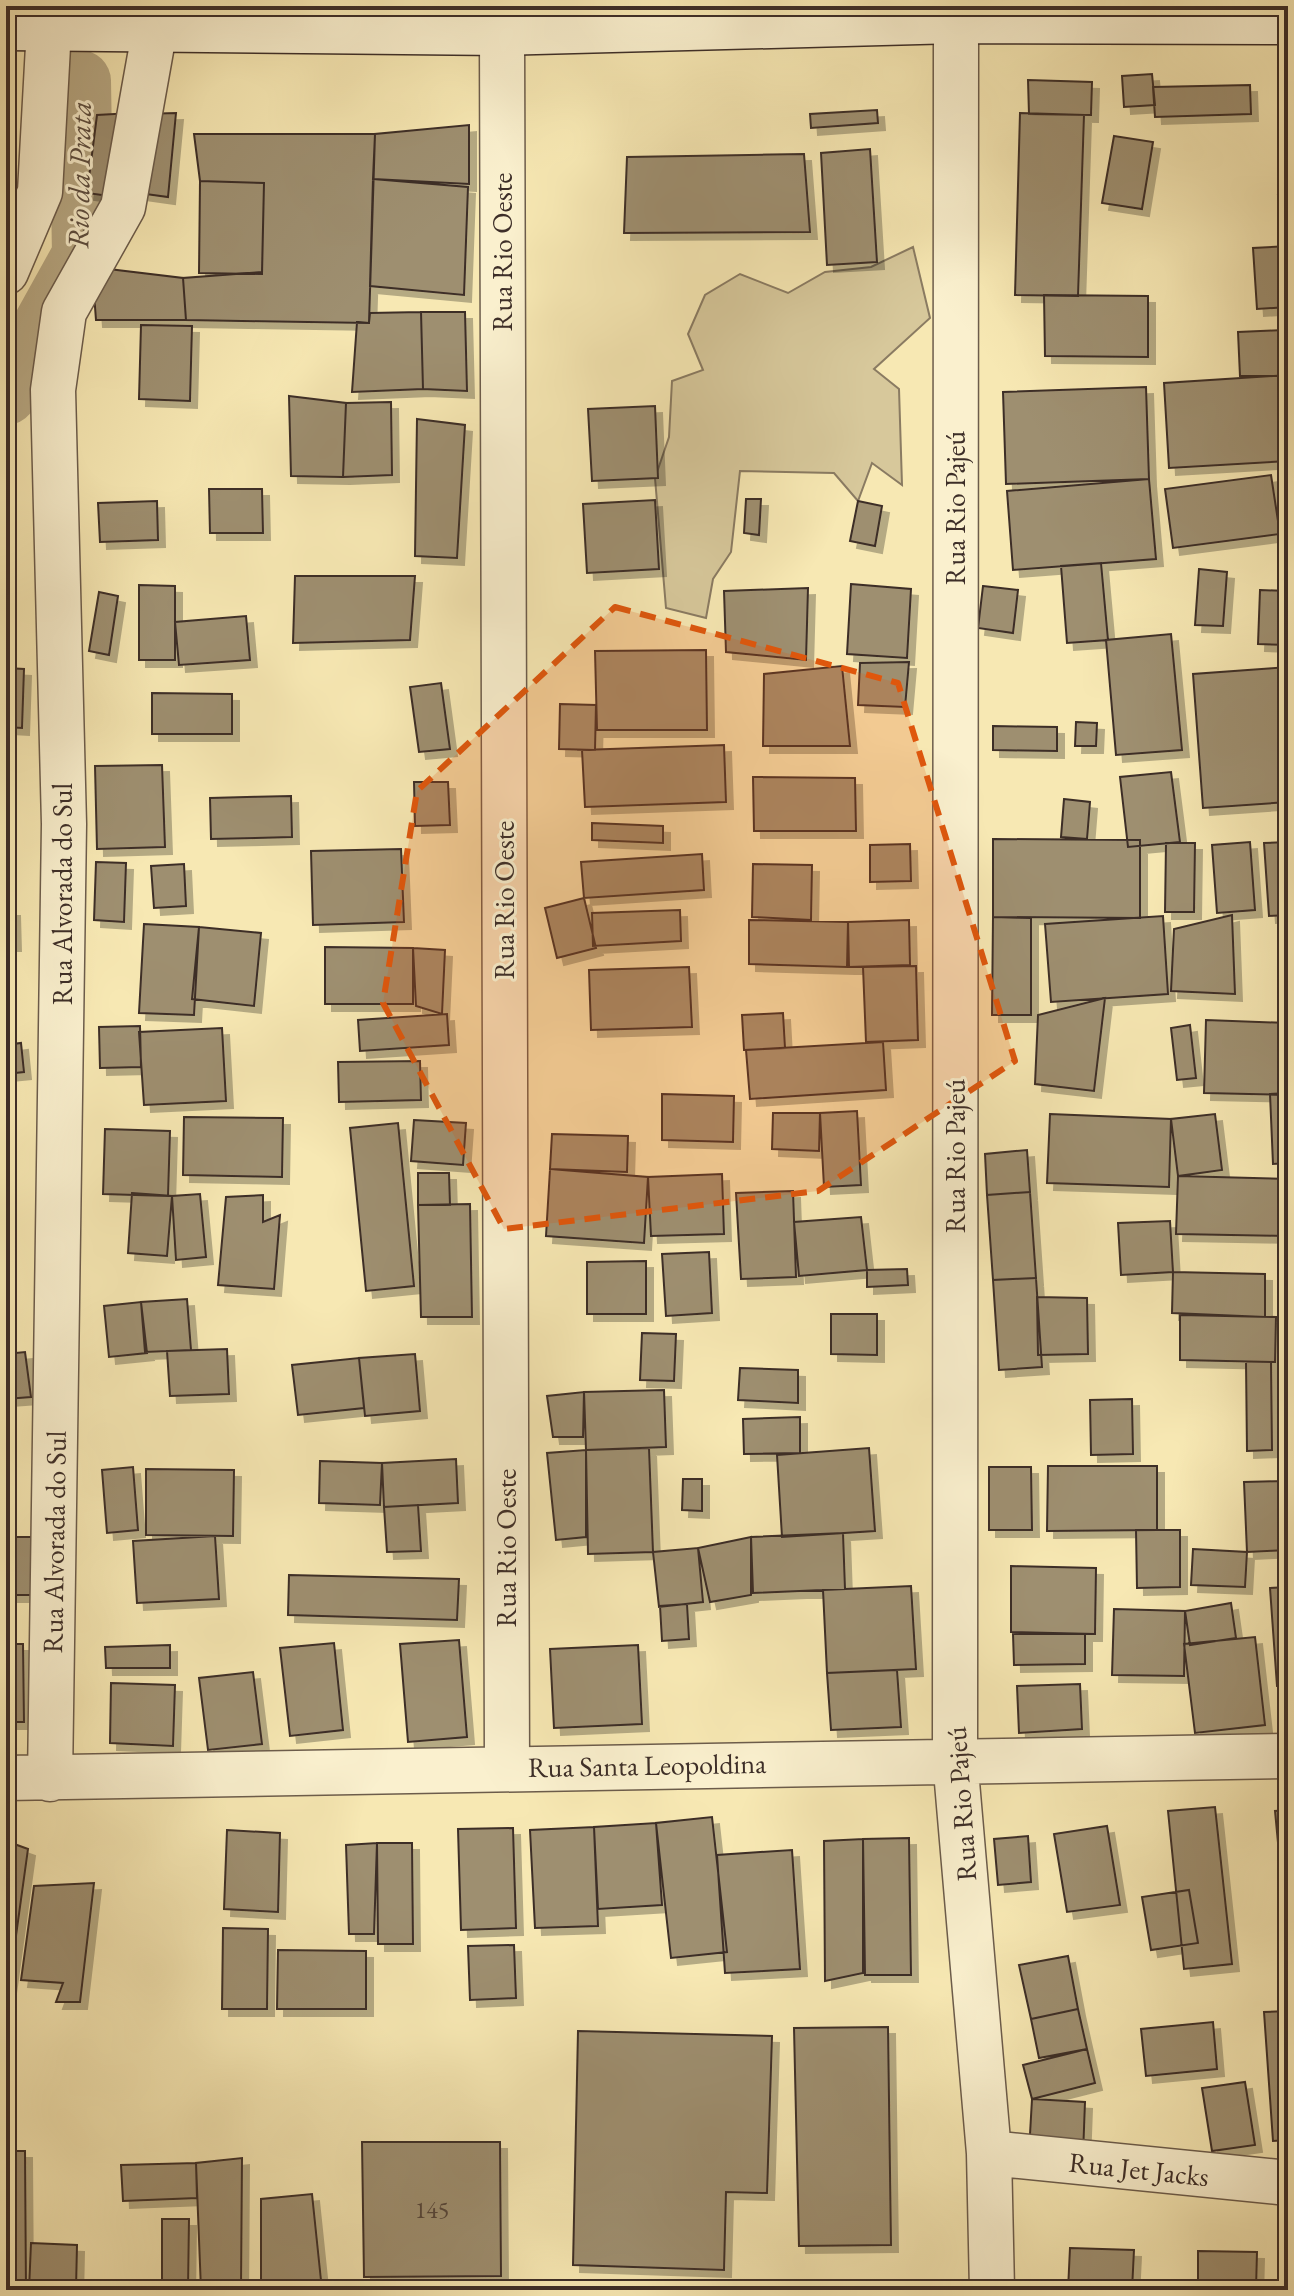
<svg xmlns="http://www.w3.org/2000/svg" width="1294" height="2296" font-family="'EB Garamond',serif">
  <defs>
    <filter id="shadow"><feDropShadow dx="7" dy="7" stdDeviation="0" flood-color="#0004"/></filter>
  </defs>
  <rect width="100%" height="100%" fill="#f7e8b3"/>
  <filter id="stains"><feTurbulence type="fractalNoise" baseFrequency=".0025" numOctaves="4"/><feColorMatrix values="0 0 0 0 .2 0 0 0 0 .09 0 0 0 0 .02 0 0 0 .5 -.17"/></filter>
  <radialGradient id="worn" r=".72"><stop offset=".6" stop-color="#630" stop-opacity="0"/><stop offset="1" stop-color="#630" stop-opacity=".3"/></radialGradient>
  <!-- green -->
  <path fill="#d7c89b" stroke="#8a7b62" stroke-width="2" d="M913 247 930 318 874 369 899 389 902 485 872 463 858 501 834 473 740 471 731 552 713 579 706 618 666 608 655 478 669 437 672 381 703 370 688 334 705 295 740 274 788 293 825 272 871 267Z"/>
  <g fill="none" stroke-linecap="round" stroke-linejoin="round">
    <!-- canal -->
    <path stroke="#b8a984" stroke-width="62" d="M6 394 83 255 80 81"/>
  </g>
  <!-- building -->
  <path fill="#9e8f70" stroke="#3d2e28" stroke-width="2" filter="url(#shadow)" d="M1152 74 1155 105 1124 107 1122 76Z
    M1028 80 1092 82 1091 115 1029 114Z
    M1250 85 1251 114 1155 117 1153 87Z
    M1288 90V194H1278Z
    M877 110 878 123 811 128 810 114Z
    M132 113 124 198 87 193 97 115Z
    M176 113 168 197 131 192 141 114Z
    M1020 113 1084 115 1078 296 1015 295Z
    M469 125V184L373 179 375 134Z
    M194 134H375L369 323 186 320 183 278 262 272 264 183 200 181Z
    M1114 136 1153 142 1142 209 1102 203Z
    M870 149 877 262 827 265 821 153Z
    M804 154 810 232 624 233 627 157Z
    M373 179 468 187 464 295 370 286Z
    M200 181 264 183 262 274 199 273Z
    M1288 246V307L1257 309 1253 248Z
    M92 267 183 278 186 320H96Z
    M1044 295 1148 296V357L1045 356Z
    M421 312H465L467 391 423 389Z
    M421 312 423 389 352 392 357 322 369 323 370 313Z
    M141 325 192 326 190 401 139 399Z
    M1284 330 1286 376H1240L1238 332Z
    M1288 375V461L1169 468 1164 383Z
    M1146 387 1149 479 1006 484 1003 392Z
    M289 396 346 403 343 477 291 476Z
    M391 402 392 475 343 477 346 403Z
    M655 406 658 478 592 481 588 409Z
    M417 419 465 425 457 558 415 556Z
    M1271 475 1280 534 1173 548 1165 489Z
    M1149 479 1156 559 1013 570 1007 491Z
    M209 489H262L263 533H210Z
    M746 499H761L759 535 744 533Z
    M655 500 659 569 587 573 583 504Z
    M157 501 158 540 100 542 98 503Z
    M858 501 882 506 875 546 850 541Z
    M1101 563 1108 640 1067 643 1061 566Z
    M1199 569 1227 572 1223 626 1195 625Z
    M295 576H415L410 640 293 643Z
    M851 584 911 589 907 658 847 654Z
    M139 585 175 586V660H139Z
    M983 586 1018 590 1013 633 978 628Z
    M808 588 806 660 726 652 724 591Z
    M1260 590 1288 591V645L1258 644Z
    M99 592 118 596 109 655 89 651Z
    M246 616 250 660 179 665 175 622Z
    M1171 634 1182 750 1116 755 1106 640Z
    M706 650 707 730H597L595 651Z
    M909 662 905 707 858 705 860 663Z
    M842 666 850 746H763L764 674Z
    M1288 667V802L1203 808 1193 674Z
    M6 668 24 669 22 728 6 727Z
    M441 683 450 749 419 752 410 687Z
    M152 693 232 694V734H152Z
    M560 704 596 705 595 750 559 749Z
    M1076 722 1097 723 1096 746H1075Z
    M993 726 1057 727V751L993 750Z
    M724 745 726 802 585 807 582 750Z
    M162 765 165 847 97 849 95 766Z
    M1171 772 1180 842 1128 847 1120 777Z
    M753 777 855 778 856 831H754Z
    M414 782H448L450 825 415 826Z
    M291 796 292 837 211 839 210 798Z
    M1064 799 1090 802 1087 839 1061 837Z
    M592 823 663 826V843L592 840Z
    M993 839 1140 840V918L993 917Z
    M1250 842 1255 910 1217 913 1212 845Z
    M1288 842V915L1269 916 1264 843Z
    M1166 843H1195L1194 912H1165Z
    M910 844 911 881 870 882V845Z
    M401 849 404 922 313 925 311 851Z
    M702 854 704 890 584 898 581 862Z
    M96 862 126 863 124 922 94 920Z
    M184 864 186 906 154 908 151 866Z
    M753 864 812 865 811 920 752 917Z
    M584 898 596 948 557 958 545 908Z
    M6 909H13L14 944H6Z
    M680 910 681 941 593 946 592 913Z
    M1232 915 1235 994 1171 991 1174 929Z
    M1163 916 1168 994 1051 1002 1045 924Z
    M993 917 1031 918V1015H992Z
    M749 920 848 922 847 967 749 964Z
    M909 920 910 965 849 967 848 922Z
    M144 924 199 927 194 1015 139 1013Z
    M199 927 261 933 254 1006 192 999Z
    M325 947 413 948V1004H325Z
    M413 948 445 950 442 1014 416 1006Z
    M916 966 918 1040 866 1042 863 967Z
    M689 967 692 1027 591 1030 589 970Z
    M1105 998 1094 1091 1035 1084 1038 1015Z
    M783 1013 785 1048 744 1050 742 1015Z
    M447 1014 449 1045 360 1051 358 1020Z
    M1206 1020 1288 1023V1095L1204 1093Z
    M1190 1025 1196 1078 1177 1080 1171 1028Z
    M140 1026 141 1067 100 1068 99 1027Z
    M222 1028 226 1101 144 1105 139 1032Z
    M883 1042 886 1090 750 1099 746 1050Z
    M21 1043 24 1072 6 1074V1045Z
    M420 1061 421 1100 339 1102 338 1062Z
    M1288 1093V1163L1273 1164 1270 1094Z
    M662 1094 734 1096 733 1142 662 1140Z
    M857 1111 861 1185 824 1187 820 1113Z
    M773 1113H820L819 1151 772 1149Z
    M1050 1114 1171 1119 1169 1187 1047 1183Z
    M1215 1114 1222 1170 1178 1176 1171 1119Z
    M184 1117 283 1118 282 1177 183 1175Z
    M414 1120 466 1123 463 1165 411 1161Z
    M398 1123 414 1286 366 1291 350 1128Z
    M105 1129 170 1131 168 1196 103 1194Z
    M552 1134 628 1136 627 1172 550 1169Z
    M1027 1150 1030 1192 987 1195 985 1154Z
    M550 1169 648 1177 644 1243 546 1236Z
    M418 1173H449L450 1205H418Z
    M722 1174 724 1234 651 1236 648 1177Z
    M1178 1176 1288 1179V1236L1176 1234Z
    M793 1191 796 1277 741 1279 736 1193Z
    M1030 1192 1036 1278 993 1280 987 1195Z
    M132 1193 172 1196 167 1256 128 1253Z
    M200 1194 206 1257 176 1260 172 1196Z
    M263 1195V1222L280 1215 274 1289 218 1285 226 1197Z
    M470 1204 472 1317H421L418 1205Z
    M861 1217 867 1270 799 1276 794 1222Z
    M1170 1221 1173 1272 1121 1275 1118 1223Z
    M709 1252 712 1313 666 1316 662 1254Z
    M646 1261V1314H587V1262Z
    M907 1269 908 1285 867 1287V1270Z
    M1173 1272 1265 1274V1317L1172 1313Z
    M1036 1278 1042 1367 999 1370 993 1280Z
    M1037 1297 1087 1298 1088 1354 1038 1355Z
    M187 1299 191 1350 145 1352 141 1302Z
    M141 1302 147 1353 109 1357 104 1306Z
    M831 1314H877V1355L831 1354Z
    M1180 1315 1276 1317 1275 1362 1180 1360Z
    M642 1333 676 1334 674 1381 640 1380Z
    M227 1349 229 1394 170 1396 167 1351Z
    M25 1352 31 1397 6 1399V1354Z
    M415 1354 420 1411 365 1416 359 1358Z
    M359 1358 364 1408 298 1415 292 1365Z
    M1246 1362H1271L1272 1450 1247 1451Z
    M740 1368 798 1370V1403L738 1400Z
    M664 1390 666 1447 586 1450 584 1392Z
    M584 1392 583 1437H553L547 1396Z
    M1132 1399 1133 1454 1091 1455 1090 1400Z
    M800 1417V1453L744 1454 743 1419Z
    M649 1448 653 1552 588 1554 586 1450Z
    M869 1448 875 1531 782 1537 777 1455Z
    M586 1450V1537L556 1540 547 1453Z
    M456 1459 458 1503 384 1507 382 1463Z
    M320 1461 382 1463 380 1505 319 1503Z
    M1048 1466H1157V1530L1047 1531Z
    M133 1467 138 1530 107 1533 102 1470Z
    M989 1467H1031L1032 1530H989Z
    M146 1469 234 1470 233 1536 146 1535Z
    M683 1479H702V1511L682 1510Z
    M1288 1481V1550L1247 1552 1244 1482Z
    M418 1505 421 1551 387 1552 384 1507Z
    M1136 1530H1180V1587L1137 1588Z
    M843 1533 845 1589 753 1593 751 1537Z
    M215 1536 219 1599 137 1603 133 1541Z
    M6 1537H33V1595H6Z
    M751 1537V1595L710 1602 698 1548Z
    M698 1548 703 1602 659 1607 653 1552Z
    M1193 1549 1247 1552 1245 1587 1191 1585Z
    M1011 1566 1096 1568 1095 1634 1011 1632Z
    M289 1575 459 1579 457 1620 288 1615Z
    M911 1586 916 1669 827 1673 823 1590Z
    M1288 1587V1685L1277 1686 1270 1588Z
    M1231 1603 1236 1638 1190 1645 1185 1611Z
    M687 1604 689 1639 662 1641 660 1606Z
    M1114 1609 1185 1611 1184 1676 1112 1675Z
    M1013 1634H1085V1664L1014 1665Z
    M1255 1637 1265 1725 1195 1733 1184 1644Z
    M459 1640 467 1737 408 1742 400 1644Z
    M334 1643 343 1730 290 1736 280 1648Z
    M6 1644H23L24 1722H6Z
    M170 1645V1668H106L105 1647Z
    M638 1645 642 1724 554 1728 550 1649Z
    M897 1670 901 1727 831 1730 827 1673Z
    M253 1672 262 1744 208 1750 199 1678Z
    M111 1683 175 1685 173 1746 110 1743Z
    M1080 1684 1082 1729 1019 1733 1017 1686Z
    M1215 1807 1232 1964 1184 1969 1168 1811Z
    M1288 1810V1906H1284L1275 1811Z
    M712 1817 727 1952 671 1958 656 1823Z
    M656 1823 662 1905 598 1909 594 1827Z
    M1107 1826 1120 1905 1067 1912 1054 1834Z
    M594 1827 598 1926 535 1928 530 1830Z
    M513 1828 516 1928 461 1930 458 1829Z
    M227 1830 280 1833 278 1912 224 1909Z
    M1028 1836 1031 1882 998 1885 994 1839Z
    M909 1838 911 1975H865L863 1839Z
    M863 1839V1973L825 1981 824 1841Z
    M6 1841 28 1849 6 2008Z
    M377 1843H412L413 1944H378Z
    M377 1843 374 1934H349L346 1845Z
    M792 1850 800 1969 725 1973 717 1855Z
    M94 1883 80 2002H56L63 1983 21 1980 34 1886Z
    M1189 1890 1198 1943 1151 1950 1142 1897Z
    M223 1928 268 1929 267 2009H222Z
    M514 1945 516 1998 470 2000 468 1946Z
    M278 1950 366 1951V2009H277Z
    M1068 1956 1078 2009 1031 2019 1019 1965Z
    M1078 2009 1087 2049 1039 2058 1031 2019Z
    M1288 2011V2140L1273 2141 1264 2012Z
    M1213 2022 1217 2069 1146 2076 1141 2029Z
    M888 2027 891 2245 799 2246 794 2028Z
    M578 2031 772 2036 767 2193 726 2192 724 2270 573 2265Z
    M1087 2049 1095 2083 1032 2099 1023 2065Z
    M1245 2082 1255 2145 1212 2151 1202 2088Z
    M1032 2099 1085 2102 1083 2155 1029 2152Z
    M362 2142H500L501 2276 364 2277Z
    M6 2151H25L26 2290H6Z
    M242 2158 241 2290H201L196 2163Z
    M196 2163 197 2198 123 2201 121 2165Z
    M312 2194 322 2290H261V2199Z
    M162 2219H189L188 2290H162Z
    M31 2243 77 2245 76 2290H29Z
    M1070 2248 1134 2250 1132 2290H1068Z
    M1198 2251 1257 2252 1256 2290H1198Z
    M1146 2281 1187 2283V2290H1146Z"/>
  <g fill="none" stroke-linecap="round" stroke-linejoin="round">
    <defs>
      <path id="minor" d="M956 21 955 1759 989 2153 992 2290
        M502 33 507 1767
        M6 272 40 192 49 28
        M6 1778 1288 1756
        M50 1779 64 824 53 390 64 312 123 207 155 28
        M989 2153 1288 2183"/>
      <path id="secondary" d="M6 28 502 33 956 21 1288 22"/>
    </defs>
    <!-- minor casing -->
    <use href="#minor" stroke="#6c5c4b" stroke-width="47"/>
    <!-- secondary casing -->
    <use href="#secondary" stroke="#3d2e28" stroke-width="47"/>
    <!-- minor -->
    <use href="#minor" stroke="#faf0ce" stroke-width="44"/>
    <!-- secondary -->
    <use href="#secondary" stroke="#faf0ce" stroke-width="44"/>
  </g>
  <!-- marked area -->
  <path fill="#df570d" fill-opacity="0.2" stroke="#df570d" stroke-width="6" stroke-dasharray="16 10" stroke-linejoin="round" d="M615 607 898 683 1015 1061 818 1191 504 1229 383 1003 417 791Z"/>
  <g text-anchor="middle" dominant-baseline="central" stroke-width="6" stroke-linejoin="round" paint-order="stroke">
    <!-- number labels -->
    <g font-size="24" fill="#55463a">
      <text x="432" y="2209">145</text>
    </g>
    <!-- street labels -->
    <g font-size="28" fill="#3d2e28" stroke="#faf0ce">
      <text transform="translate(502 252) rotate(-90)">Rua Rio Oeste</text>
      <text transform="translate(955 508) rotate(-90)">Rua Rio Pajeú</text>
      <text transform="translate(62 894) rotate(-90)">Rua Alvorada do Sul</text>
      <text transform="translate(504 900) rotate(-90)">Rua Rio Oeste</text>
      <text transform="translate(955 1156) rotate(-90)">Rua Rio Pajeú</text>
      <text transform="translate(54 1542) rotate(-89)">Rua Alvorada do Sul</text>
      <text transform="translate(506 1548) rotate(-90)">Rua Rio Oeste</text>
      <text transform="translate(647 1765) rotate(-1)">Rua Santa Leopoldina</text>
      <text transform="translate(961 1804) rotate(-94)">Rua Rio Pajeú</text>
      <text transform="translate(1139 2169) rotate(6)">Rua Jet Jacks</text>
    </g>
    <!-- water labels -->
    <g font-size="30" font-style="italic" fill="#5c4d3f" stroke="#faf0ce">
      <text transform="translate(79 175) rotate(-89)">Rio da Prata</text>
    </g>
  </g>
  <!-- margin -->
  <rect width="1294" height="2296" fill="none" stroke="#f7e8b3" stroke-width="32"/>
  <rect x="8" y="8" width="1278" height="2280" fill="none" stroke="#3d2e28" stroke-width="4"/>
  <rect x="16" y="16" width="1262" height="2264" fill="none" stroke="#3d2e28" stroke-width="2"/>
  <rect width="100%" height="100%" filter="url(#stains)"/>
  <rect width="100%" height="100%" fill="url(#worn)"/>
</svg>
